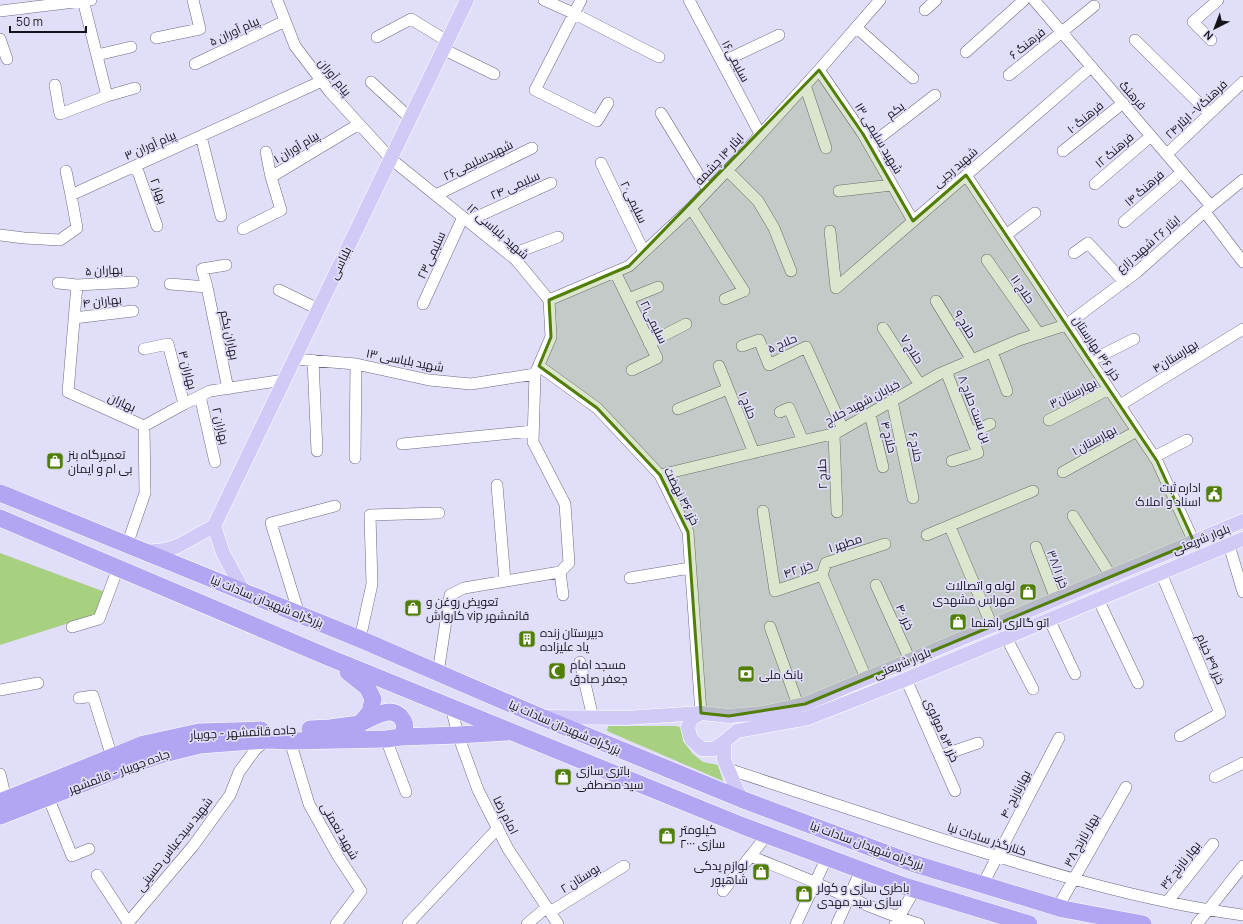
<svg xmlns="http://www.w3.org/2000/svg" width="1243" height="924" font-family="Manrope,Cairo,sans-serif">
  <rect width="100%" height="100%" fill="#e1def9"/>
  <!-- green -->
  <path fill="#a7d081" d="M0 553 105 592 94 615 0 645Z
    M608 726H676L682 728 683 741 693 754 703 762 718 765 723 781 607 731Z"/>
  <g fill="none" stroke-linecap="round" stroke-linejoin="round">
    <defs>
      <path id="minor" d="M277 0 295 46 330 92 391 159 516 260 549 300 551 337 535 374 533 442 565 504 569 563 560 572 464 588 450 595 438 673
        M544 0 573 13 659 57
        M581 0 535 90 597 121 608 103
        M689 0 760 134
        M1034 0 1211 206
        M925 10 936 0
        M0 11 91 0
        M857 28 913 78
        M377 37 411 19 447 41
        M156 38 200 29 193 0
        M0 39 7 59
        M1135 40 1209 113
        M1211 40 1193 22 1218 0
        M443 49 494 74
        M966 52 1024 0
        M97 55 131 47
        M722 62 779 35
        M195 64 285 21
        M819 70 863 134 913 221
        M1009 75 1094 6
        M371 82 410 118
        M55 85 60 114 107 96 83 0
        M805 85 826 148
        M107 96 135 88
        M661 113 708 190
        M201 136 221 216
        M870 145 935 95
        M1063 151 1123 103
        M266 152 271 177
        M1167 154 1243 82
        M601 163 644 252
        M136 166 157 226
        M727 170 758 201 774 228 791 271
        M66 171 71 195
        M966 175 1157 461 1194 542
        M1095 184 1151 136
        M839 191 892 185
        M436 195 532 148
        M691 208 744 291 725 299
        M1205 212 1243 262
        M468 221 551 183
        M1124 222 1182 172
        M243 229 281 210 271 177 359 124
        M830 231 836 288
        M0 235 24 238 60 240 77 228 71 195 322 81
        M1006 235 1035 213
        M1074 253 1088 243 1124 282
        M510 255 558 237
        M987 260 1039 334
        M615 272 657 358 632 370
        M58 283 77 285 68 392 144 426 184 404 210 391 284 380
        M170 284 207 287 228 389
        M77 285 133 282
        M207 287 202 269 226 265
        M836 288 1091 67
        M279 290 318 309
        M628 299 658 287
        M549 300 629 266 691 208 741 156 819 70 880 0
        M936 301 972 360
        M423 304 463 217
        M74 318 133 311
        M883 328 920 385
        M649 343 686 324
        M742 346 759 340 769 365 806 347 843 429
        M144 349 168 344 184 404
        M992 352 1007 391
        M294 359 356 364 429 380 471 384 535 374
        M313 360 317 451
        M1090 361 1134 339
        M539 366 597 408 660 475 688 532 701 713
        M719 366 754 453
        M946 371 978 453 952 461
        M200 396 215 462
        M892 401 913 498
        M1120 405 1243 329
        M678 409 728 389
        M780 412 789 408 803 441
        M870 414 883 467
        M1049 420 1109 389
        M970 433 990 424
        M834 434 837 512
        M402 444 533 431
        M1154 457 1187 440
        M355 458 356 364
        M1063 472 1137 431
        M660 475 836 433 939 374 1019 340 1066 325 1137 272 1211 206 1243 180
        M497 485 505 581
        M763 511 775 591 822 575 866 678
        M1073 516 1111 576
        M950 527 992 626
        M927 535 1033 491
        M127 545 145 493 144 426
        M1229 545 1243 592
        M1036 547 1056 599
        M560 572 563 595
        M1161 573 1220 713 1180 736
        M822 575 826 563 885 544
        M630 578 690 568
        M876 585 910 660
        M1098 599 1138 683
        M299 614 271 523 335 506
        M1049 619 1075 674
        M72 627 99 619 118 568
        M770 627 798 705
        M1006 637 1033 689
        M360 639 372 584 370 515 439 513
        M580 662 593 718
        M906 679 955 791
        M0 690 38 683
        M79 698 93 696 112 757
        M451 707 458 735 478 790 508 849 558 924
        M386 739 406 792
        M290 741 309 804 338 856 361 891 336 924
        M940 756 978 743
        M728 769C797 792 866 814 935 837 1036 869 1138 901 1243 915
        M0 774 6 799
        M1215 777 1243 763
        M48 797 72 856 89 849
        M750 856C772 865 794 873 816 883 850 898 883 913 919 924
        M97 875 129 924
        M983 884 1059 738
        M723 891 767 835
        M1168 901 1213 844
        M1058 907 1126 787
        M550 912 624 866
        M127 924 193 846 230 795 239 772 255 750 266 740
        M408 924 498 828
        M527 924 547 907
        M796 924 827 857
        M837 924 861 870
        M895 924 915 889
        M1197 924 1243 866"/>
      <path id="major" d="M214 526 467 0
        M214 526 223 553 244 592
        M145 552 165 550 178 546 214 526
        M701 713 691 719 688 728 691 739 702 749H714L724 742
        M545 717 625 718 701 713 729 716 763 713 805 704 1243 521
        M741 799 724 760V742L737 731 808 718 902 681 1243 539"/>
      <path id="highway" d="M0 493 360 639 541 717 741 799 912 863 1063 909 1143 924
        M0 518 330 658 743 826 904 886 1029 924
        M361 723C374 717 392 704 402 719 407 725 404 731 401 737
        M310 729 330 728 360 724 370 712 373 699 367 687 348 672
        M0 802 144 744 199 732 261 730
        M0 816 117 770 160 755 200 745 266 740 290 741 386 739 401 737 458 735 507 732"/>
    </defs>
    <!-- minor casing -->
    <use href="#minor" stroke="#6d6a81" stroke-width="12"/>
    <!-- major casing -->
    <use href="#major" stroke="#fff" stroke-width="15"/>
    <!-- highway casing -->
    <use href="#highway" stroke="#fff" stroke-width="18"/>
    <!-- minor -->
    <use href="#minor" stroke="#fff" stroke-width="11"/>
    <!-- major -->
    <use href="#major" stroke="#d1caf7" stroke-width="14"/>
    <!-- highway -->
    <use href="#highway" stroke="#b2a6f2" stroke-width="17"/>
  </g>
  <!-- marked area -->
  <path fill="#507e06" fill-opacity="0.2" stroke="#507e06" stroke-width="3" stroke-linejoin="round" d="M819 70 863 134 913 221 966 175 1157 461 1194 542 805 704 729 716 701 713 688 532 660 475 597 408 539 366 551 337 549 300 629 266Z"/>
  <!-- icons -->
  <defs>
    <symbol id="shop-square" viewBox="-11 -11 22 22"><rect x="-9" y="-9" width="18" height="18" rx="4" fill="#507e06" stroke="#e1def9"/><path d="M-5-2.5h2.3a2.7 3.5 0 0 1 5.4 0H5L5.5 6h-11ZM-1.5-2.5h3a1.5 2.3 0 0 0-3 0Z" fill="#fff"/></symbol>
    <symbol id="civic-square" viewBox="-11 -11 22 22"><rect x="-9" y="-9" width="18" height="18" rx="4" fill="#507e06" stroke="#e1def9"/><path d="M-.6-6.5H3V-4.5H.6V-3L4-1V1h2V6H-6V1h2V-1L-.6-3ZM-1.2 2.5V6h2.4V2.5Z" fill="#fff"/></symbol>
    <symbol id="building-square" viewBox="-11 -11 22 22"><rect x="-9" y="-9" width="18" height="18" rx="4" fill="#507e06" stroke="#e1def9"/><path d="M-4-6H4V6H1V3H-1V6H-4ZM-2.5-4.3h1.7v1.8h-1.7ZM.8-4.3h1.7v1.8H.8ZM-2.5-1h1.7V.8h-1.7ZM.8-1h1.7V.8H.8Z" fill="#fff"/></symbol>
    <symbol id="mosque-square" viewBox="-11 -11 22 22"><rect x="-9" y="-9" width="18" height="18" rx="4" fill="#507e06" stroke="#e1def9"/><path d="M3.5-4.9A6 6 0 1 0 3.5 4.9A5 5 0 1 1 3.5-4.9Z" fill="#fff"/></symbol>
    <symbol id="bank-square" viewBox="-11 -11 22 22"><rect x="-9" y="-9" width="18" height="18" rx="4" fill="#507e06" stroke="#e1def9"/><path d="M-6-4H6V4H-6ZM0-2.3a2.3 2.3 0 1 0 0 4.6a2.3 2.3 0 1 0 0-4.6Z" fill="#fff"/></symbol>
  </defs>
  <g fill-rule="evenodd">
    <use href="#shop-square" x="45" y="451" width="20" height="20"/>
    <use href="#civic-square" x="1204" y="484" width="20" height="20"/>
    <use href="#shop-square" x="1018" y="582" width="20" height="20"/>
    <use href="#shop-square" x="403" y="598" width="20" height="20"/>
    <use href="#shop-square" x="948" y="612" width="20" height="20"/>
    <use href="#building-square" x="517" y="629" width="20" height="20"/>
    <use href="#mosque-square" x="547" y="661" width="20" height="20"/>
    <use href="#bank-square" x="736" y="664" width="20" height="20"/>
    <use href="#shop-square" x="553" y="767" width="20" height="20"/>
    <use href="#shop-square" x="657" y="826" width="20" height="20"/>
    <use href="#shop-square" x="751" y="862" width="20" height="20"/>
    <use href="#shop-square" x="794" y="884" width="20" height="20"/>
  </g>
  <g text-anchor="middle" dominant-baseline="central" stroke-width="3.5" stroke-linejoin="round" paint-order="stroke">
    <!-- street labels -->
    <g font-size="12" fill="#15131c" stroke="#e1def9">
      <text transform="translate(234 31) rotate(-25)">پیام آوران ۵</text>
      <text transform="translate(1027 43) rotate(-39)">فرهنگ ۶</text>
      <text transform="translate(736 61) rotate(62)">سلیمی۱۶</text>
      <text transform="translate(335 77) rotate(51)">پیام آوران</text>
      <text transform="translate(1133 95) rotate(49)">فرهنگ</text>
      <text transform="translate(1196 109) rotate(-43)">فرهنگ۷- ایثار۲۴</text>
      <text transform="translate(895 110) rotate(-37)">یکم</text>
      <text transform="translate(1085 117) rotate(-39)">فرهنگ ۱۰</text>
      <text transform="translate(879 138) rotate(59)">شهید سلیمی ۱۳</text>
      <text transform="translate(150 145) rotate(-24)">پیام آوران ۳</text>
      <text transform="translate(296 147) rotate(-31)">پیام آوران ۱</text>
      <text transform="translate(1114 150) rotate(-41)">فرهنگ ۱۲</text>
      <text transform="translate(719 159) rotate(-47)">ایثار ۱۴ چشمه</text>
      <text transform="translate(478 160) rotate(-26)">شهیدسلیمی۲۶</text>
      <text transform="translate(955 167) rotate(-41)">شهید رجبی</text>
      <text transform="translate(515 185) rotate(-24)">سلیمی ۲۴</text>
      <text transform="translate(1144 188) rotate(-41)">فرهنگ ۱۴</text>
      <text transform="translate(159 191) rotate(70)">بهار ۲</text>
      <text transform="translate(634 202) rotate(64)">سلیمی۲۰</text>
      <text transform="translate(498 231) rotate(41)">شهید بلباسی ١٢</text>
      <text transform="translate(1148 244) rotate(-41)">ایثار ۲۶ شهید زارع</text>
      <text transform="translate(431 255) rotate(-65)">سلیمی۲۳</text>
      <text transform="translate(340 263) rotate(-64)">بلباسی</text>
      <text transform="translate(104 270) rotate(-3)">بهاران ۵</text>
      <text transform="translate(1023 289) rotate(55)">حلاج ۱۱</text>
      <text transform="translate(102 301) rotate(-7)">بهاران ۴</text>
      <text transform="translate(654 322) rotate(64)">سلیمی۲۱</text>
      <text transform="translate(965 324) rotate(58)">حلاج ۹</text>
      <text transform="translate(230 335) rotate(78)">بهاران یکم</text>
      <text transform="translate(782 343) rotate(-23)">حلاج ۵</text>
      <text transform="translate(1097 348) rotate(56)">خزر ۳۶ بهارستان</text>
      <text transform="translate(912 349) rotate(57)">حلاج ۷</text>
      <text transform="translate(1175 356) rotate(-32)">بهارستان۴</text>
      <text transform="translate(405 360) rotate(11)">شهید بلباسی ١٣</text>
      <text transform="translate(188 370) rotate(75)">بهاران ۳</text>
      <text transform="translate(1073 393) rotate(-27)">بهارستان۳</text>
      <text transform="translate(122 402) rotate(24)">بهاران</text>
      <text transform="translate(862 402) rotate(-28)">خیابان شهید حلاج</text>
      <text transform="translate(748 405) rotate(68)">حلاج ۱</text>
      <text transform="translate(975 409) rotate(69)">بن بست حلاج ۸</text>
      <text transform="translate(221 426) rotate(77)">بهاران ۲</text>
      <text transform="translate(889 437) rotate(76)">حلاج ۴</text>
      <text transform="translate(1094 440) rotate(-29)">بهارستان ۱</text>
      <text transform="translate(916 447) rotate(78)">حلاج ۶</text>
      <text transform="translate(822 474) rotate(-93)">حلاج ۲</text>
      <text transform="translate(682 496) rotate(63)">خزر ۴۶ نهضت</text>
      <text transform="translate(1201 539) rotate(-22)">بلوار شریعتی</text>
      <text transform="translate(845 543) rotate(-18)">مطهر ۱</text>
      <text transform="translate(798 569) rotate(-19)">خزر ۴۲</text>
      <text transform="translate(1058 569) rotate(69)">خزر ۳۸/۱</text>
      <text transform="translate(267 601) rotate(22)">بزرگراه شهیدان سادات نیا</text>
      <text transform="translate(905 617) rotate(66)">خزر ۴۰</text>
      <text transform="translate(1211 659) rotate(67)">خزر ۴۹ خیام</text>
      <text transform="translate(902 663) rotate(-23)">بلوار شریعتی</text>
      <text transform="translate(565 727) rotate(23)">بزرگراه شهیدان سادات نیا</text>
      <text transform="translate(942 730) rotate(66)">خزر ۵۳ مولوی</text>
      <text transform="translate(243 732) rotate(-3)">جاده قائمشهر - جویبار</text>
      <text transform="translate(119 771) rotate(-20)">جاده جویبار - قائمشهر</text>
      <text transform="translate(1015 794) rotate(-63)">بهارنارنج ۴۰</text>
      <text transform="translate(506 815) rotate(63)">امام رضا</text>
      <text transform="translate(340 831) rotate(60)">شهید نعمتی</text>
      <text transform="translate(987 839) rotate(18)">کنارگذر سادات نیا</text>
      <text transform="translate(1081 840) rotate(-61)">بهار نارنج ۳۸</text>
      <text transform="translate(174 844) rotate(-52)">شهید سیدعباس حسینی</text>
      <text transform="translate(867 845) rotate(20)">بزرگراه شهیدان سادات نیا</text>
      <text transform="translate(1180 865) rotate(-52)">بهار نارنج ۳۶</text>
      <text transform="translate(580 878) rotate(-32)">بوستان ۲</text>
    </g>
    <!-- poi labels -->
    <g font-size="12" fill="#15131c" stroke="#e1def9" text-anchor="start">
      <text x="68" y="454">تعمیرگاه بنز<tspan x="68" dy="14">بی ام و ایمان</tspan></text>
      <text x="1201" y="487" text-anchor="end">اداره ثبت<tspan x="1201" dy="14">اسناد و املاک</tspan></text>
      <text x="1015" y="585" text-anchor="end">لوله و اتصالات<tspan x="1015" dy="14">مهراس مشهدی</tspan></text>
      <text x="426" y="601">تعویض روغن و<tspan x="426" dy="14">کارواش vip قائمشهر</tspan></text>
      <text x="971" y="622">اتو گالری راهنما</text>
      <text x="540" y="632">دبیرستان زنده<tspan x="540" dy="14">یاد علیزاده</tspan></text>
      <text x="570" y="664">مسجد امام<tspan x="570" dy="14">جعفر صادق</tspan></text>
      <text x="759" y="674">بانک ملی</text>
      <text x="576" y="770">باتری سازی<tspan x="576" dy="14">سید مصطفی</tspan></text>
      <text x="680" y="829">کیلومتر<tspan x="680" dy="14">سازی ۲۰۰۰</tspan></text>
      <text x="748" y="865" text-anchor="end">لوازم یدکی<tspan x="748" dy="14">شاهپور</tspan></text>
      <text x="817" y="887">باطری سازی و کولر<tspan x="817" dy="14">سازی سید مهدی</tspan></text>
    </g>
  </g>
  <!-- north arrow -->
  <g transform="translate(1215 28) rotate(222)" stroke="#e1def9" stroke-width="3" paint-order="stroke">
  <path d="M0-3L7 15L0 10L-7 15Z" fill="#15131c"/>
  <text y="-6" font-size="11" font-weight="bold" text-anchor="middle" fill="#15131c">N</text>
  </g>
  <!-- scale -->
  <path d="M10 26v6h76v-6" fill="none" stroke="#15131c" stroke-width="2"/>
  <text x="16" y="26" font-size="12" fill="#15131c" stroke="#e1def9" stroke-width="3" paint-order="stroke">50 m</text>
</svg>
